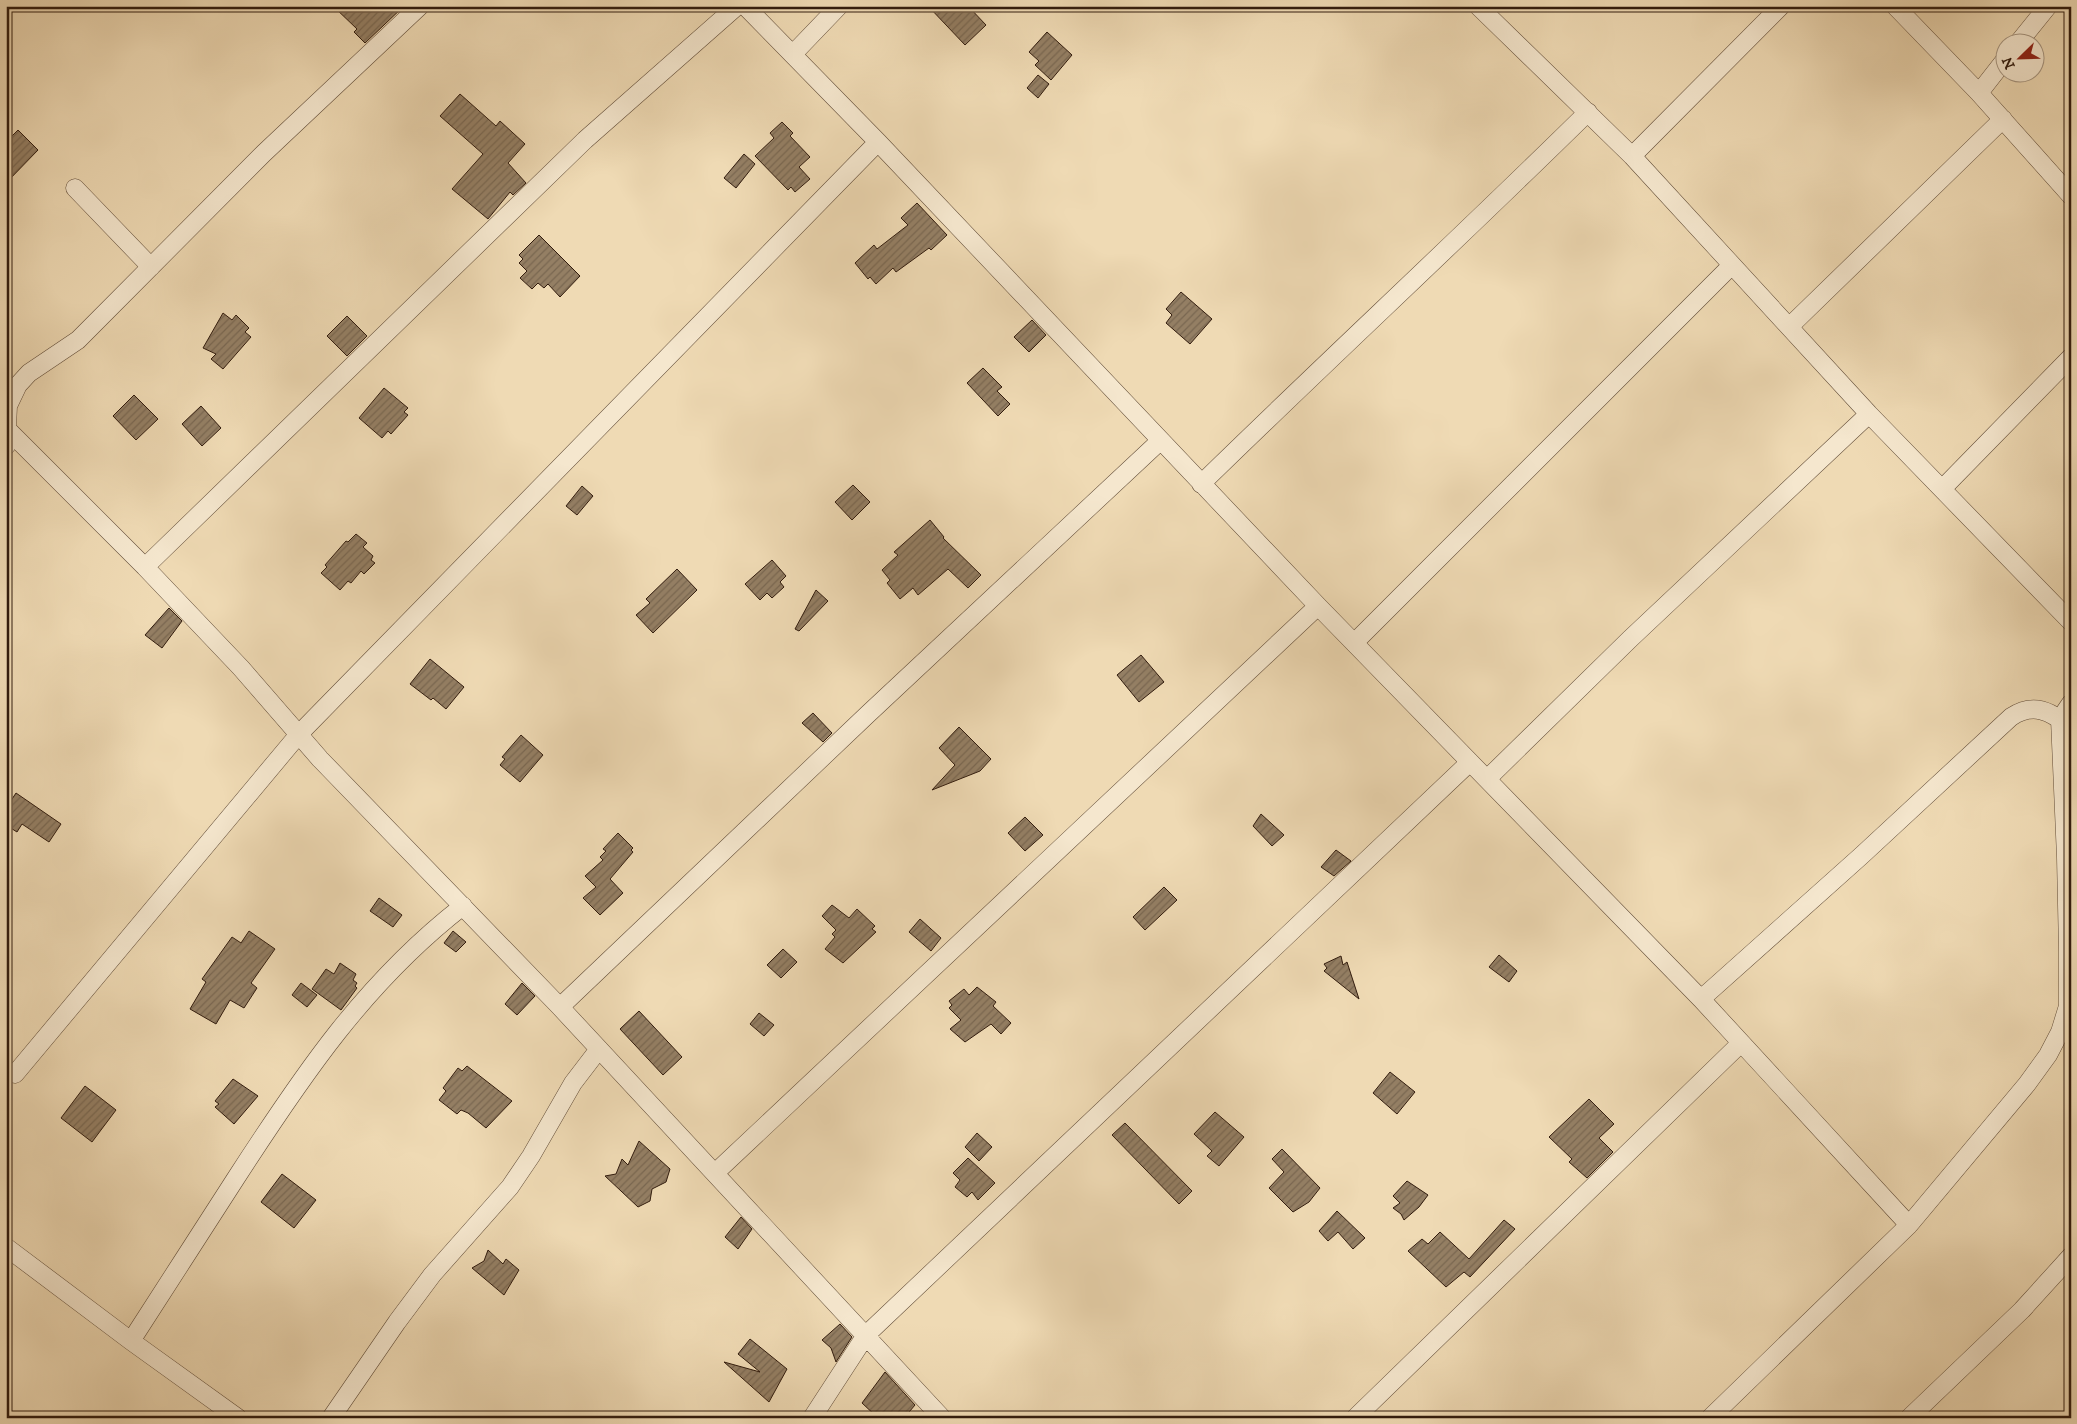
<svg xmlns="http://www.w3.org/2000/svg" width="2077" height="1424" font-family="'IM FELL DW Pica',serif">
  <defs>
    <pattern id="building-hatch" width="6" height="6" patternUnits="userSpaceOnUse" patternTransform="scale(1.25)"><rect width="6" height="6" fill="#947f64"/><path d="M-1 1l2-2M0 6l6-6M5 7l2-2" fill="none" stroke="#796751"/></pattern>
  </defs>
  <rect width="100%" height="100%" fill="#efdab4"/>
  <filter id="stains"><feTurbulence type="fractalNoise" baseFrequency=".004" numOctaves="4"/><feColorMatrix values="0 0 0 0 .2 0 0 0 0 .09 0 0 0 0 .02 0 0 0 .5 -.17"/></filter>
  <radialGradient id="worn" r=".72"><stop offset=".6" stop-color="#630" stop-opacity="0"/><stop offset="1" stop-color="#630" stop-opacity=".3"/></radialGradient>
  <!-- building -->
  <path fill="url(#building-hatch)" stroke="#321c0e" d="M333 6H404L365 43 354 32 357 29Z
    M928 6H968L986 25 965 45Z
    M1047 32 1072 55 1051 80 1035 65 1039 61 1029 52Z
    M1038 75 1049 84 1038 98 1027 88Z
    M460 94 496 126 500 121 525 144 508 163 526 183 513 195 510 192 488 219 452 189 483 154 440 116Z
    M782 122 793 133 790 136 810 157 799 167 810 179 795 192 791 187 788 190 755 156 774 138 770 133Z
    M18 130 38 150 6 183V142Z
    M744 154 755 164 736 188 724 178Z
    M917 203 947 235 931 250 929 248 896 272 893 268 876 284 870 277 868 279 855 263 874 245 877 249 908 225 901 218Z
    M539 235 580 276 560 297 548 284 544 288 538 283 532 289 520 278 527 271 519 263 523 259 519 255Z
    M1181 292 1212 319 1190 344 1166 323 1172 315 1166 309Z
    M223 313 232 320 236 315 249 328 245 332 251 337 223 369 211 359 216 354 203 348Z
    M347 316 367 336 347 356 327 336Z
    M1032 320 1046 335 1029 352 1014 337Z
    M983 368 1002 387 997 391 1010 404 998 416 967 383Z
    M384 388 408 408 404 412 408 415 391 434 388 431 382 438 359 418Z
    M134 395 158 419 136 440 113 416Z
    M201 406 221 428 202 446 182 424Z
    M853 485 870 502 852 520 835 502Z
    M582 486 593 496 577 515 566 506Z
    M930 520 944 537 943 538 981 575 968 588 948 569 918 595 913 588 900 599 887 583 890 580 882 570 898 555 894 552Z
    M356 534 367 543 363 547 373 556 371 560 375 563 364 574 361 571 351 583 348 581 340 590 321 573 327 567 325 565 346 541 348 542Z
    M772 560 786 576 780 582 784 587 772 598 767 593 760 600 745 584Z
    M677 569 697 590 653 633 636 615 650 603 646 599Z
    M816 590 828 601 799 631 795 629Z
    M169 608 182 621 162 648 145 635Z
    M1141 655 1164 682 1139 702 1117 675Z
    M430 659 464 687 446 709 433 698 431 700 410 684Z
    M813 713 832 733 823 742 802 723Z
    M959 727 991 759 980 771 932 790 955 765 939 748Z
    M521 735 543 755 520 782 500 765 505 759 502 757Z
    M16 793 61 824 49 842 22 824 17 832 6 825V808Z
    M1261 814 1284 835 1272 846 1253 826Z
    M1025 817 1043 835 1025 851 1008 833Z
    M618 833 633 848 631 850 633 852 610 879 623 893 600 915 583 898 596 887 585 876 603 860 600 857 606 851 603 849Z
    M1336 850 1351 861 1334 876 1321 867Z
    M1164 887 1177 900 1145 930 1133 917Z
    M379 898 402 915 393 927 370 911Z
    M832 905 849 918 857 909 875 926 872 929 876 932 843 963 825 949 835 937 832 934 836 930 822 916Z
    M920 919 941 938 931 951 909 932Z
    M249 931 275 949 251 983 257 988 244 1008 230 1000 216 1024 190 1009 206 982 202 979 232 937 241 943Z
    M453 931 466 942 456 952 444 943Z
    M783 949 797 962 781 978 767 965Z
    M1499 955 1517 971 1509 982 1489 967Z
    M1341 956 1343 965 1347 962 1359 999 1324 971 1327 968 1324 964Z
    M340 963 356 974 353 980 357 983 355 986 357 988 341 1010 312 989 326 969 334 974Z
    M301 983 317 995 307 1007 292 995Z
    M522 983 535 996 517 1015 505 1004Z
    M977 987 996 1002 993 1006 1011 1023 1001 1034 991 1024 965 1042 950 1029 961 1020 949 1008 952 1005 949 1001 964 989 969 995Z
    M639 1011 682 1057 663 1075 620 1029Z
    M759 1013 774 1025 764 1036 750 1024Z
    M467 1066 512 1101 486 1128 468 1113 461 1110 457 1114 439 1100 446 1091 443 1088 458 1068 462 1071Z
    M1390 1072 1415 1092 1397 1114 1373 1093Z
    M233 1079 258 1096 234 1124 215 1107 219 1104 215 1101Z
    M85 1086 116 1110 92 1142 61 1118Z
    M1589 1099 1614 1124 1599 1138 1613 1152 1587 1178 1569 1162 1572 1159 1549 1137Z
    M1215 1112 1244 1137 1219 1166 1207 1156 1212 1151 1194 1134Z
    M1125 1123 1192 1191 1179 1204 1112 1135Z
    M977 1133 992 1147 979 1161 965 1147Z
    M639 1141 670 1169 666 1182 652 1189 650 1201 638 1207 605 1176 616 1174 622 1159 628 1165Z
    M1282 1149 1320 1188 1309 1202 1293 1212 1269 1188 1284 1172 1272 1159Z
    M968 1158 995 1183 978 1200 972 1192 967 1197 955 1187 960 1180 953 1173Z
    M282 1174 316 1200 294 1228 261 1202Z
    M1407 1181 1428 1195 1419 1207 1404 1220 1401 1214 1393 1208 1400 1203 1393 1196Z
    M1337 1211 1365 1238 1353 1249 1338 1232 1328 1241 1319 1231Z
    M741 1217 752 1229 738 1249 725 1237Z
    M1504 1220 1515 1229 1470 1277 1464 1272 1446 1287 1408 1251 1422 1239 1428 1244 1440 1232 1469 1259Z
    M488 1250 503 1264 506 1259 519 1270 504 1295 472 1268 484 1261Z
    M840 1324 852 1337 836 1362 831 1348 822 1340Z
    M750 1339 787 1369 769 1402 724 1362 760 1372 738 1354Z
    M885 1372 915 1405 904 1418H878L862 1403Z"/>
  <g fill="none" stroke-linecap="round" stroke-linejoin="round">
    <defs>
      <path id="street" d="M745 6 878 142 1318 606 1701 999 1909 1225
        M1478 6 1632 156 1869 414 2071 622
        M1895 6 1979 93 2071 196
        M2019 42 2048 6
        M793 54 839 6
        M1979 93 2004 61
        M1632 156 1781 6
        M75 188 151 267
        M1789 327 2003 119
        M6 428 145 567 241 668 320 759 560 1007 942 1418
        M6 446 8 406 18 385 29 373 78 340 264 153 420 6
        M1201 484C1329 359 1460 238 1588 112
        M1942 489 2071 357
        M145 567 585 140 737 6
        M1354 643 1732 265
        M1487 779 1630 639 1869 414
        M1701 999 1861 856 2011 717C2032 703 2051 710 2068 727
        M560 1007 868 714 1160 441
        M15 1074 299 734 878 142
        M715 1173 1318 606
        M6 1247 131 1341 238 1418
        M131 1341C166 1287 201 1232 236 1178 302 1076 365 982 463 906
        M331 1418 397 1322 432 1275 510 1187 531 1156 573 1083 599 1049
        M812 1418 866 1335 1470 762
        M1355 1418 1741 1043
        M1710 1418 1909 1225 2027 1084 2048 1055 2060 1032 2068 1006V951L2066 857 2060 719 2071 703
        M1909 1418 2022 1310 2071 1256"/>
    </defs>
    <!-- street casing -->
    <use href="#street" stroke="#614c38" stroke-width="19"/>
    <!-- street -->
    <use href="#street" stroke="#f5e7ce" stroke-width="18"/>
  </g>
  <!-- margin -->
  <rect width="2077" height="1424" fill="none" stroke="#efdab4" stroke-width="25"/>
  <rect x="8" y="8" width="2062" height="1409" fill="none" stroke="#321c0e" stroke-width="2.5"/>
  <rect x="12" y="12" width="2052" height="1399" fill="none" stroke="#321c0e"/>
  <!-- north arrow -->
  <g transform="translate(2020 58) rotate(247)"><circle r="24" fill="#f5e7ce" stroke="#a79681"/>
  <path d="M0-4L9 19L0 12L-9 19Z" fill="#8f2418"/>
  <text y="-8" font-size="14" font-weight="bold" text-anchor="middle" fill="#321c0e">N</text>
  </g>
  <rect width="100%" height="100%" filter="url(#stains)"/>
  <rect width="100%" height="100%" fill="url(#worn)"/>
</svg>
